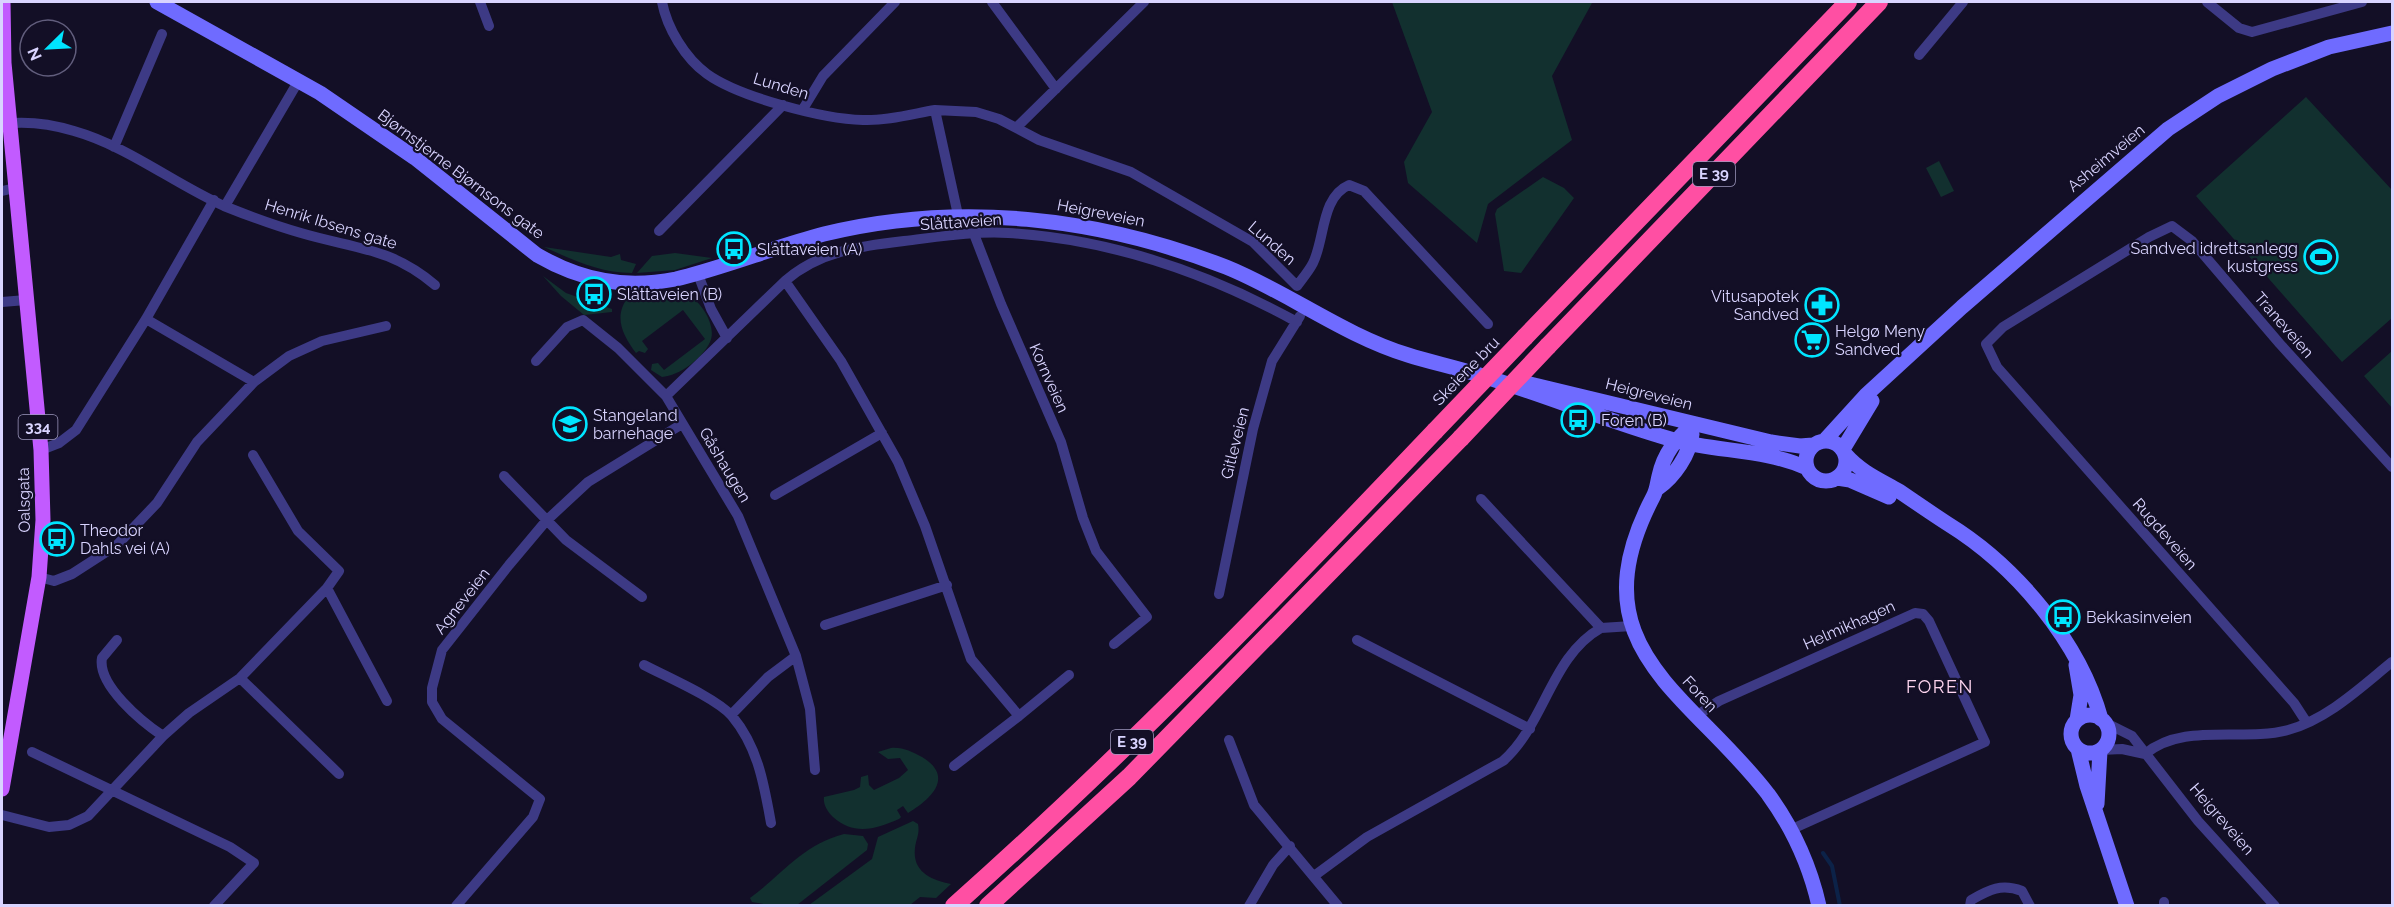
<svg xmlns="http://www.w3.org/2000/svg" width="2394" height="907" font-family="Raleway,sans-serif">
  <rect width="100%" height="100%" fill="#130f26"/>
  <!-- green -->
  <path fill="#12302f" d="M1392 2H1597L1592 3 1552 76 1572 140 1488 204 1477 243 1408 183 1404 162 1432 112Z
    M2306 97 2392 190V318L2342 362 2196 196Z
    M1939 161 1954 191 1941 197 1926 168Z
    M1543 177 1564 188 1574 198 1521 273 1504 271 1495 214 1497 209Z
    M544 247 611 257 620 254 621 260 636 264 632 273C600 273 573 260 544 247Z
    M675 253 712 258 675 270 637 273 652 256Z
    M543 276 566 293 612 309V312L584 315 561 296Z
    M669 291C676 292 685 292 691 297 703 304 717 328 710 342 703 358 679 376 662 377L651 370 652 364 658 363 664 370 705 339 683 310 642 341 648 349 645 353 639 351 636 353C622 334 613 316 629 296Z
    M2392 351V408L2364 376Z
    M891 748C903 747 912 752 922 757 955 777 931 799 908 813L903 806 897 810 901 817 899 819C876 829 854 836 833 817 827 811 823 804 824 797L854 790 860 787 861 777 868 775 869 785 874 790 899 778 908 770 900 758 888 759 878 752Z
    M913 821 918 824C920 834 916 839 915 848 912 872 932 880 951 884L936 898 920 897 910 905H809L872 859 878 837Z
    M844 834 863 836 868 844 867 850 797 905H770L752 902 750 898C783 874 802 845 844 834Z"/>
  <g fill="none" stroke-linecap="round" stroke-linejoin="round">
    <!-- stream -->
    <path stroke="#0c2248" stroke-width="4" d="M1823 853 1832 866 1840 906"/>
    <!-- street -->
    <path stroke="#3d3a85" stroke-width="10" d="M480 2 489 26
      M662 2C667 28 685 58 707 74 739 97 823 119 863 120 887 121 912 114 935 110L958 215
      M992 2 1056 89
      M2207 2 2239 28 2252 32 2362 2
      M1919 55 1963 2
      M803 109 823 76 895 2
      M935 110 976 112 999 119 1039 140 1131 172 1253 242 1297 286C1302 279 1309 271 1313 263 1325 239 1321 197 1349 185L1364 191 1488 324
      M2 124C25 121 51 124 74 131 127 146 173 183 224 206 249 216 276 226 301 233 355 249 390 247 435 285
      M1017 127 1144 2
      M114 147 162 34
      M2 191 15 188
      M225 206 299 80
      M659 231 783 105
      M974 234 1001 304 1061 442 1083 518 1096 551 1147 617 1114 644
      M698 274 711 309 727 338
      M785 281 841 361 898 462 925 526 971 659 1019 716 954 766
      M2 302 26 300
      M146 319 254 382
      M536 361 567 327 583 320 618 348 666 396 738 516 796 656 810 709 815 770
      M666 396 785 281C819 251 861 246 904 241 938 237 974 231 1008 233 1111 239 1208 273 1297 322
      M41 450 59 443 76 430 146 319 214 200
      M504 476 566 540 642 597
      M775 495 882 433
      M1481 499 1601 628 1632 626
      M39 577 54 581 72 574 117 545 157 503 197 442 254 382 289 356 322 341 386 326
      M327 588 387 701
      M1219 594 1253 429 1272 361 1300 316
      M825 625 947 585
      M117 640 102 658C97 685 142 722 163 736
      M1357 640 1530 729
      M644 665C667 677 716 698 732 716 758 747 764 784 771 823
      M240 678 339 774
      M731 715 768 677 796 656
      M1019 716 1069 675
      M1696 716 1719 701 1915 613 1923 614 1929 621 1985 742 1790 830
      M2106 723 2132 736 2198 821 2275 906
      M2307 723 2294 703 1997 367 1986 344 2003 327 2149 237 2172 226 2192 241 2280 344 2392 467
      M1229 740 1254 805 1338 906
      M2101 750 2122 749 2145 754
      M32 752 230 847 254 863 214 906
      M2145 754C2183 722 2242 742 2288 730 2328 719 2361 687 2392 662
      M2 815 49 827 69 825 88 816 163 736 189 713 240 678 327 588 339 571 298 531 253 455
      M1314 876 1367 837 1503 761C1545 724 1551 656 1601 628
      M2164 902V906
      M456 906 533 817 540 799 442 719 432 702V688L442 650 509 565 546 521 588 482 682 424
      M1249 906 1273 865 1290 846
      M1970 906 1971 900C1989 890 2001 883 2022 891L2030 906"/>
    <!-- secondary -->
    <path stroke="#6f6bff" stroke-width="15" d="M157 2 320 93 415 158 537 255C582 281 625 289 676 279 726 267 774 247 824 234 959 201 1097 217 1226 267 1288 292 1343 335 1408 355 1430 362 1454 367 1476 374 1543 394 1607 421 1674 440 1718 452 1765 449 1807 468
      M1530 384 1771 442 1800 446 1813 445
      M1693 424C1676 439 1664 453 1659 476 1657 484 1657 490 1653 497 1574 648 1689 691 1768 794 1792 827 1810 866 1819 906
      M1825 440 1866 395 1962 307 2168 129 2218 96 2272 69 2329 47 2392 33
      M1806 461a20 20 0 1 1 40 0a20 20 0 1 1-40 0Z
      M1843 449 1872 401
      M1846 455C1861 472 1880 480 1899 491 1915 502 1931 513 1948 524 2016 566 2080 642 2101 719
      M1837 478 1850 480 1889 497
      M1658 488C1674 477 1690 454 1692 434
      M2076 665 2081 695 2077 720
      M2071 734a19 19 0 1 1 38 0a19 19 0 1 1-38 0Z
      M2078 749 2087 786 2127 906
      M2097 804 2100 751"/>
    <!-- primary -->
    <path stroke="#c25bff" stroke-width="15" d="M2 789 39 577 43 520 41 450 4 63 3 2"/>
    <!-- highway -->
    <path stroke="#ff4fa3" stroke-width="18" d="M1525 337 1848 2
      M1548 346 1879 2
      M954 906C1123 756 1280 594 1435 431
      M988 906 1129 777 1461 438"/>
    <!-- highway-bridge -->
    <path stroke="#ff4fa3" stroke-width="18" d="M1435 431 1525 337
      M1461 438 1548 346"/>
  </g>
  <!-- icons -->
  <defs>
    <symbol id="bus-ring" viewBox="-11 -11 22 22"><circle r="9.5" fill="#130f26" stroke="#00e5ff" stroke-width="1.5"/><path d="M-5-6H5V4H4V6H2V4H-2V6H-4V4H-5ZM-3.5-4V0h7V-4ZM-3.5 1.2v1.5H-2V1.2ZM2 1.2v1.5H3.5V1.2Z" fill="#00e5ff"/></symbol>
    <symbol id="stadium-ring" viewBox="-11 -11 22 22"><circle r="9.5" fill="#130f26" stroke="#00e5ff" stroke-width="1.5"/><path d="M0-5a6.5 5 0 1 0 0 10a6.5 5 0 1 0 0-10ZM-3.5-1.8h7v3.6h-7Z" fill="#00e5ff"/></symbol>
    <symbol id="pharmacy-ring" viewBox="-11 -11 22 22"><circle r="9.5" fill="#130f26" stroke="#00e5ff" stroke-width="1.5"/><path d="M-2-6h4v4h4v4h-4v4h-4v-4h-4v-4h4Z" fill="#00e5ff"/></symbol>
    <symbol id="supermarket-ring" viewBox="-11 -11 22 22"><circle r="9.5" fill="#130f26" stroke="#00e5ff" stroke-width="1.5"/><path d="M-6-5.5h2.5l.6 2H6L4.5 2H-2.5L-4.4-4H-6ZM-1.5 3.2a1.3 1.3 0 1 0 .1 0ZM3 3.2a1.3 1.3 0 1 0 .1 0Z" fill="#00e5ff"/></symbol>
    <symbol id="school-ring" viewBox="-11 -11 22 22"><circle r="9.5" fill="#130f26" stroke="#00e5ff" stroke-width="1.5"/><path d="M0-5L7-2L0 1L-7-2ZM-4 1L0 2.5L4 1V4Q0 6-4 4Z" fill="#00e5ff"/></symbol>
  </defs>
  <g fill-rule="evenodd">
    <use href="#bus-ring" x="715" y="230" width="38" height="38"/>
    <use href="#stadium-ring" x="2302" y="238" width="38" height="38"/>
    <use href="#bus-ring" x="575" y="275" width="38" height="38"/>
    <use href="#pharmacy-ring" x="1803" y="286" width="38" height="38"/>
    <use href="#supermarket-ring" x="1793" y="321" width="38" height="38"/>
    <use href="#bus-ring" x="1559" y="401" width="38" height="38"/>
    <use href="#school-ring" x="551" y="405" width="38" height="38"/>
    <use href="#bus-ring" x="38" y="520" width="38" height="38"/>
    <use href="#bus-ring" x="2044" y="598" width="38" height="38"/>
  </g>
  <g text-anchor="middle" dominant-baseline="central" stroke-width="4.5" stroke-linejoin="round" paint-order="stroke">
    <!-- shield labels -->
    <g fill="#130f26" stroke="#9e99be" stroke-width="1.5">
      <rect x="1693" y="162" width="42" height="24" rx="4.5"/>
      <rect x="18.5" y="415" width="39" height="24" rx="4.5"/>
      <rect x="1111" y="730" width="42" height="24" rx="4.5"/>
    </g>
    <g font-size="15" font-weight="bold" fill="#d9d4ff">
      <text x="1714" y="174">E 39</text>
      <text x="38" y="427">334</text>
      <text x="1132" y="742">E 39</text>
    </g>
    <!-- street labels -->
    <g font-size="16" fill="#d9d4ff" stroke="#130f26">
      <text transform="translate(781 86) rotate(17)">Lunden</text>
      <text transform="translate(2106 158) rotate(-40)">Asheimveien</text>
      <text transform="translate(461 174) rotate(37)">Bjørnstjerne Bjørnsons gate</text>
      <text transform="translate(1101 213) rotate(11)">Heigreveien</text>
      <text transform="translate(961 222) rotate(-4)">Slåttaveien</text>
      <text transform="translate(331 224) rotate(17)">Henrik Ibsens gate</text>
      <text transform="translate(1272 243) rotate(41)">Lunden</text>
      <text transform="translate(2284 325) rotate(49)">Traneveien</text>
      <text transform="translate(1466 371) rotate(-46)">Skeiene bru</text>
      <text transform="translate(1049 378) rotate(66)">Kornveien</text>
      <text transform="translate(1649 394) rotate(14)">Heigreveien</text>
      <text transform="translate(1235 443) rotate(-76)">Gitleveien</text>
      <text transform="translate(725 465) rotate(59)">Gåshaugen</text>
      <text transform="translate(24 500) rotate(-91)">Oalsgata</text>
      <text transform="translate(2165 534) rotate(49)">Rugdeveien</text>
      <text transform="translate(462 601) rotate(-52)">Agneveien</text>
      <text transform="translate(1849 625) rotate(-24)">Helmikhagen</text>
      <text transform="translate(1700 694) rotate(47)">Foren</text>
      <text transform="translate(2222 819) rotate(49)">Heigreveien</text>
    </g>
    <!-- poi labels -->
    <g font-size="16" fill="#d9d4ff" stroke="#130f26" text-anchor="start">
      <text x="2298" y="248" text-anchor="end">Sandved idrettsanlegg<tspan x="2298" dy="18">kustgress</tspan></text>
      <text x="757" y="249">Slåttaveien (A)</text>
      <text x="617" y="294">Slåttaveien (B)</text>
      <text x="1799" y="296" text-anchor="end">Vitusapotek<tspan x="1799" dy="18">Sandved</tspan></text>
      <text x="1835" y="331">Helgø Meny<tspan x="1835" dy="18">Sandved</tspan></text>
      <text x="593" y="415">Stangeland<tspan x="593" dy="18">barnehage</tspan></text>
      <text x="1601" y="420">Foren (B)</text>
      <text x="80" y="530">Theodor<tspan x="80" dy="18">Dahls vei (A)</tspan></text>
      <text x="2086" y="617">Bekkasinveien</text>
    </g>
    <!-- neighbourhood labels -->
    <g font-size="18" letter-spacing="1.5" fill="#ffd6f0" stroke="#130f26">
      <text x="1940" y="686">FOREN</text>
    </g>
  </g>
  <!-- border -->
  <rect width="2394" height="907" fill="none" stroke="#d9d4ff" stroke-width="6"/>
  <!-- north arrow -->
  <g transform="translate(48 48) rotate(246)"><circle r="28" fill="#130f26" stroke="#625e7d" stroke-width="1.5"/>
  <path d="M0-4.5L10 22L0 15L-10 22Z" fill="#00e5ff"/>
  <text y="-9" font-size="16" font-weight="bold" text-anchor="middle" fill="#d9d4ff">N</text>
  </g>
</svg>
